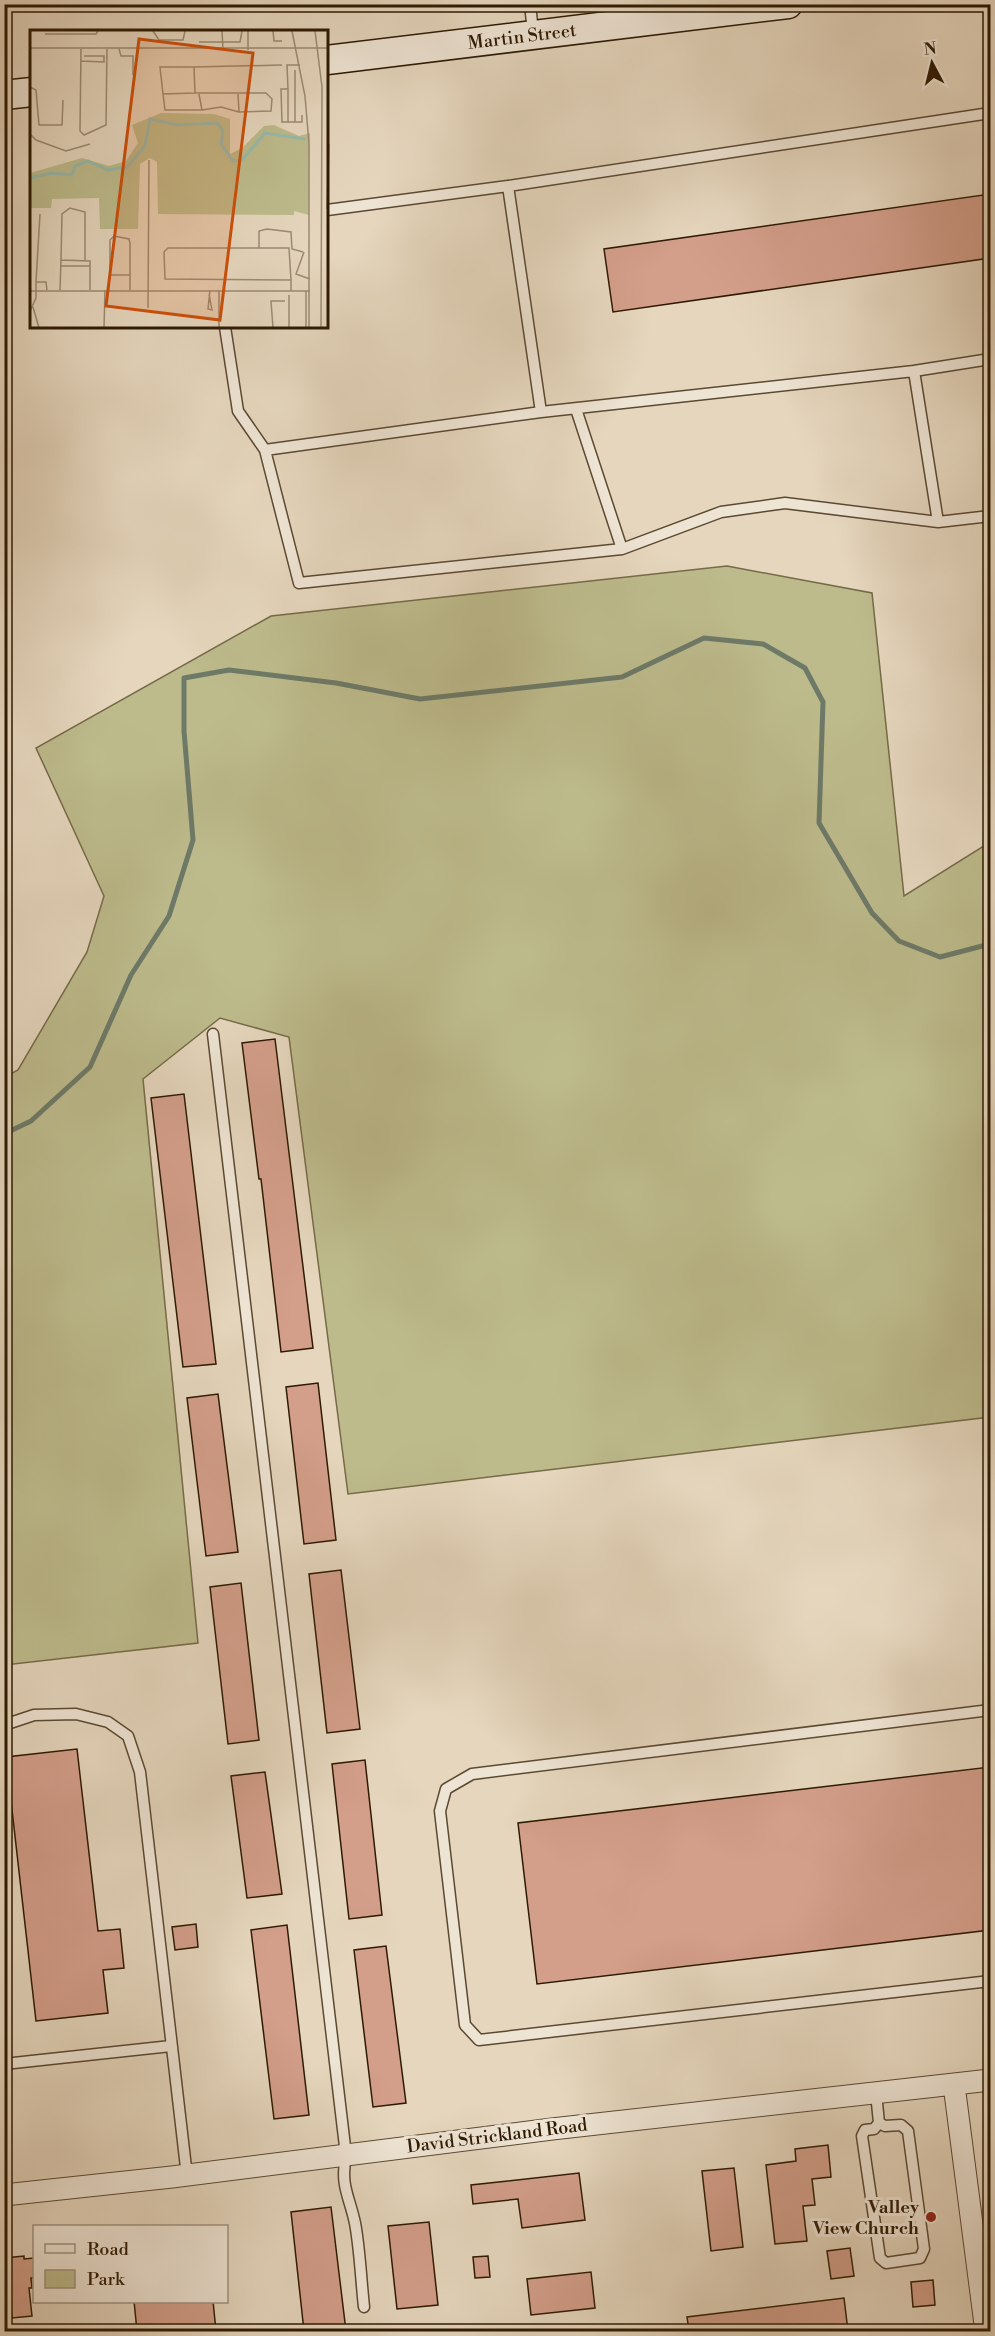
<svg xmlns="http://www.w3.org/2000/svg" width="995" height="2336" font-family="'Libre Bodoni',serif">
  <rect width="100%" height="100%" fill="#e5d6bd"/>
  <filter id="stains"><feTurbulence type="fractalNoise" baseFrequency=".00333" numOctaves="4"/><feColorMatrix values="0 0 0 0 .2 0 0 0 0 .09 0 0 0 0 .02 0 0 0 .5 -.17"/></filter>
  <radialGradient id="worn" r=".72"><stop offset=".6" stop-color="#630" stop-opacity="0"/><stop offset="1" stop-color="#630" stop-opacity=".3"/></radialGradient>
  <!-- green -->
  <path fill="#bdbb8c" stroke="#766a48" stroke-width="1.5" d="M727 566 872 593 904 896 990 842V1417L348 1494 289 1037 220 1018 143 1079 198 1643 5 1665V1077L18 1070 87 952 104 896 36 748 271 616Z"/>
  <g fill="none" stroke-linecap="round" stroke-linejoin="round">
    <!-- stream -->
    <path stroke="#6d7a68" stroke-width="5" d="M4 1134 31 1121 90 1067 131 975 169 916 193 840 184 731V678L229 670 336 683 420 699 622 677 704 638 763 644 805 668 823 702 819 823 872 913 899 941 940 957 990 944"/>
  </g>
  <!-- building -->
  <path fill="#d39e8a" stroke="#2e1a03" stroke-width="1.5" d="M990 194V258L613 312 604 249Z
    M275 1039 313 1348 281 1352 261 1179H259L242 1043Z
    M184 1094 216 1364 183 1367 151 1098Z
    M318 1383 336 1540 304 1544 286 1387Z
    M218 1394 238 1552 206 1556 187 1398Z
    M341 1570 360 1729 327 1733 309 1574Z
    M241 1583 259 1740 228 1744 210 1587Z
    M77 1749 98 1931 120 1929 124 1968 103 1970 108 2013 36 2021 6 1757Z
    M365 1760 382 1915 349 1919 332 1764Z
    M990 1767V1930L537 1984 518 1823Z
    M265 1772 282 1894 247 1898 231 1776Z
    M196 1924 198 1947 175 1950 172 1927Z
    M287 1925 309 2115 274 2119 251 1930Z
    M386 1946 406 2103 373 2107 354 1950Z
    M828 2145 831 2177 812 2179 815 2205 803 2206 807 2241 775 2244 766 2165 796 2161 795 2149Z
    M734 2168 743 2247 711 2251 702 2171Z
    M579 2173 585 2220 522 2228 518 2199 473 2204 471 2185Z
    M331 2207 346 2331H304L291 2212Z
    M429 2222 438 2305 397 2309 388 2226Z
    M850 2248 854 2276 831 2279 827 2251Z
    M24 2256V2259L34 2258V2278H31L32 2288H29L32 2316 12 2318 9 2290H4V2258Z
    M488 2256 490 2277 475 2278 473 2257Z
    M591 2272 595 2308 531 2315 527 2279Z
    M933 2280 935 2305 913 2307 911 2282Z
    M844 2298 848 2331H689L687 2317Z
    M134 2301H213L216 2331H137Z"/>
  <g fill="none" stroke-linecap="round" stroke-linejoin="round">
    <defs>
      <path id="lane" d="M530 4 533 32
        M990 113 508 186 541 412 914 371 990 359
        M327 210 508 186
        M225 327 238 411 265 450
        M914 371 938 522 990 516
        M541 412 265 450 299 583 622 549 576 409
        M622 549 721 512 785 503 938 522
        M213 1034 346 2155C340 2186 349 2195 355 2223 360 2250 361 2280 364 2307
        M990 1710 472 1774 446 1789 440 1811 465 2025 479 2040 990 1981
        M4 1725 34 1715 76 1714 108 1722 128 1736 140 1772 187 2176
        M4 2064 171 2046
        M876 2093 879 2123 874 2129 865 2130 862 2136 880 2258 886 2263 920 2258 924 2249 908 2131 901 2125 885 2126 879 2123"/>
      <path id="street" d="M954 2085 986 2332
        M4 2195 172 2177 552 2129 990 2080"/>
      <path id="secondary" d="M327 60 788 4
        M4 95 32 92"/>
    </defs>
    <!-- lane casing -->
    <use href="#lane" stroke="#5c4932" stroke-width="13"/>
    <!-- street casing -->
    <use href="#street" stroke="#5c4932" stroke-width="23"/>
    <!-- secondary casing -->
    <use href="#secondary" stroke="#2e1a03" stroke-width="31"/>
    <!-- lane -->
    <use href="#lane" stroke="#eee4d4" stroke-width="10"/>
    <!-- street -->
    <use href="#street" stroke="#eee4d4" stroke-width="21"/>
    <!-- secondary -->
    <use href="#secondary" stroke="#eee4d4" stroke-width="28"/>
  </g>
  <!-- markers -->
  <circle fill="#8f2418" stroke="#eee4d4" stroke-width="2" cx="931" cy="2217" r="6"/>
  <g text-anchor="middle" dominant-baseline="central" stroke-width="6" stroke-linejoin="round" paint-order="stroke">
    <!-- street labels -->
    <g font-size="18" fill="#2e1a03" stroke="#eee4d4">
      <text transform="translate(522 37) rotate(-7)">Martin Street</text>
      <text transform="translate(497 2136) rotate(-7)">David Strickland Road</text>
    </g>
    <!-- poi labels -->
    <g font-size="18" font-weight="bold" fill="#2e1a03" stroke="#eee4d4" text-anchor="end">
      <text x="919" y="2207">Valley<tspan x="919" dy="21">View Church</tspan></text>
    </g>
  </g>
  <!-- overview -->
  <g transform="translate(30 30)">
    <rect width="298" height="298" fill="#e5d6bd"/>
    <path d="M131 83 184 84 200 89V124L212 118 234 96 244 95 269 106 280 103 279 185 264 181V185L128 184 127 132 120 128 110 134 108 199H70L69 168 22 169 21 178H0V143L52 128 79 136 96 131 108 113 102 95Z" fill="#bdbb8c"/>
    <path fill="none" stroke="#97baac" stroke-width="3" d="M0 148 21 143 42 145 45 136 58 131 78 140 97 137 115 116 120 89 147 95 187 93 193 101 191 114 203 131 212 130 235 103 275 109"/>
    <path fill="none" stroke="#9c8b73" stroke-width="1.5" d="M123 1 129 10H153L155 1M192 1 193 20M218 1V20M243 1 244 11H252M262 1 275 66 279 114V298M285 1 292 57 291 298M15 4H66L68 1M169 12H210L212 1M0 18H299M51 19 50 101 54 105 76 95 77 19M89 19 91 26H103V45M51 31 74 32V26H54M270 35H257L258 59H251L252 92H272V85M265 40V92M0 57 6 60 9 95H32L33 70M258 59V92M165 63 133 64 135 80H172L169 64M133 64 130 37H164M208 64 209 82 241 81 242 69 236 63H165L164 37 252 35M172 80 191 77 209 82M0 104 6 110 36 121 60 114M297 179 299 114M229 218V201L237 199 261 202 262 219 273 222M274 222 266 244 280 249M31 230 32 184 40 178 55 182V230M31 236H60M261 250 259 218H138L134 222 135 249 261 250V261M6 252 10 184M30 260 31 230 60 231V260M100 260V213L99 209 84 206 80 210V245H100M189 260V298M0 261H280M179 264 182 280 178 279 180 260M259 265V298M3 277 9 298M118 278 119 130M0 281 6 268V252H16L17 260M74 298 75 260M243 298 241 271H255M276 298V261"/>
    <path fill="#cc500b" fill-opacity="0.15" stroke="#cc500b" stroke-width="3" d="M109 9 223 23 190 290 76 276Z"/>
    <rect width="298" height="298" fill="none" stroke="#2e1a03" stroke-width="3"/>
  </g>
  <!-- margin -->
  <rect width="995" height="2336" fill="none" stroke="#e5d6bd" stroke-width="24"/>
  <rect x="6" y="6" width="983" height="2324" fill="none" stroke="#2e1a03" stroke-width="3"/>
  <rect x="12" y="12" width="971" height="2312" fill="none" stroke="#2e1a03" stroke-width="1.5"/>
  <!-- legend -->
  <rect x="33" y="2225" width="195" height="78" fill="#eee4d4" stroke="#a19380" stroke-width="1.5"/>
  <rect x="45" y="2244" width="30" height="9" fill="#eee4d4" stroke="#a19380" stroke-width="1.5"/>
  <text x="87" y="2255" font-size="18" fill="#2e1a03">Road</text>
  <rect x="45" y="2270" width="30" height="18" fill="#bdbb8c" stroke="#a19380" stroke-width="1.5"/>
  <text x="87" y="2285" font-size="18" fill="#2e1a03">Park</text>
  <!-- north arrow -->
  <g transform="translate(932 63) rotate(353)" stroke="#eee4d4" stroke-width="4.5" paint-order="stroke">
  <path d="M0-4.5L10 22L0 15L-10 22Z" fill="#2e1a03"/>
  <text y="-9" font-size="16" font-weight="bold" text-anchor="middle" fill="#2e1a03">N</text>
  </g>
  <rect width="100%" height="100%" filter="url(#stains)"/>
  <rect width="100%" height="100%" fill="url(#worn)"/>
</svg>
